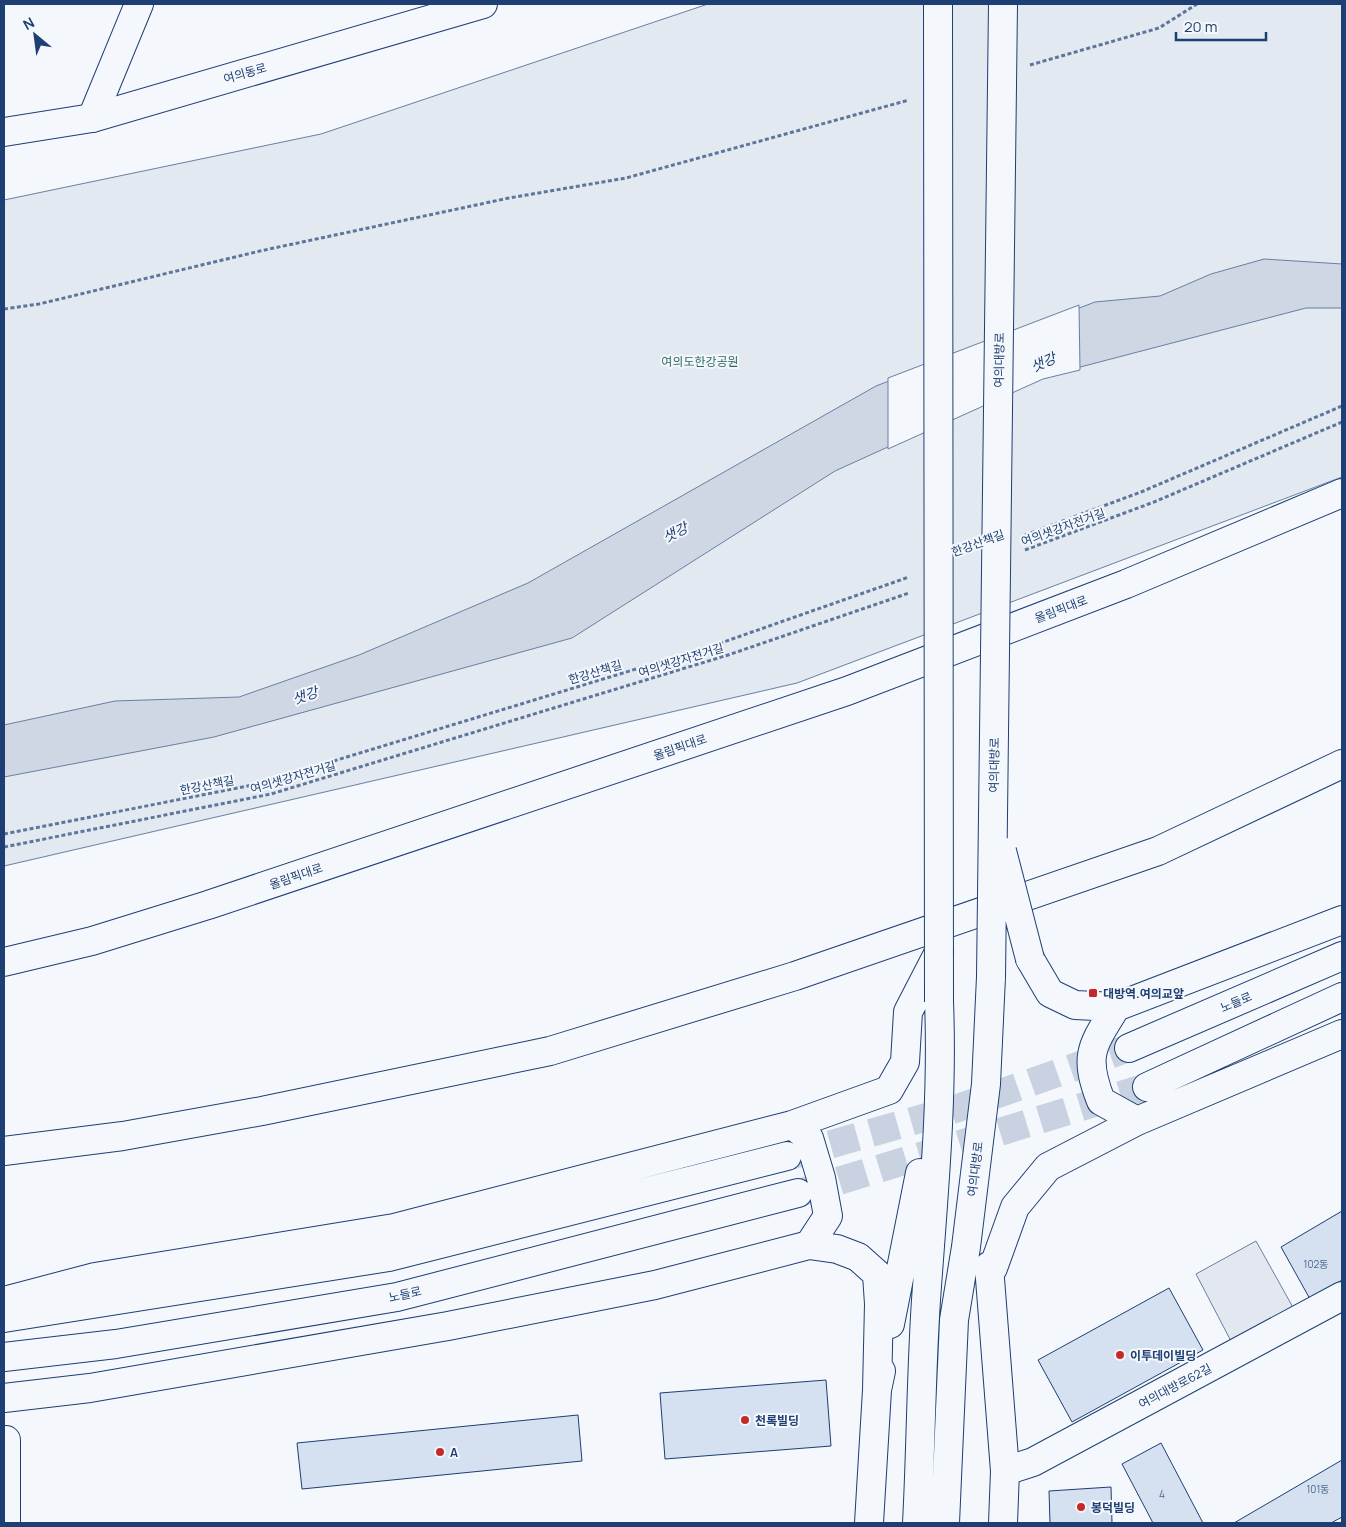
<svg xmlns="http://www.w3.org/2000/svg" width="1346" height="1527" font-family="Manrope,'Noto Sans KR',sans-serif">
  <rect width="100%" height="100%" fill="#f4f7fb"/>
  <!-- green -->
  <path fill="#e3e9f0" stroke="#687fa3" d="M708 4H1342V477L797 683 4 866V200L321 134Z"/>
  <!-- parking -->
  <path fill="#e3e8f0" stroke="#687fa3" d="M1256 1241 1295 1311 1233 1345 1196 1274Z"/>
  <!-- water -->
  <path fill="#cfd7e4" stroke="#687fa3" d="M1264 259 1342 264V308H1306L1042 377 835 471 572 638 214 737 4 777V725L115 701 239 697 359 655 528 583 876 386 1095 302 1160 296 1211 274Z"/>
  <!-- pier -->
  <path fill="#f4f7fb" stroke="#687fa3" d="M1079 305 1080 370 1043 379 888 449V378Z"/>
  <!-- building -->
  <path fill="#d5e0f0" stroke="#1d3f73" d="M1342 1211V1280L1310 1299 1281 1247Z
    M1169 1288 1203 1350 1072 1422 1038 1360Z
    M826 1380 831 1446 665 1459 660 1393Z
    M578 1415 582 1461 302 1489 297 1443Z
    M1161 1443 1203 1523H1153L1122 1464Z
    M1342 1460V1517L1331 1523H1234Z
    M1111 1487 1112 1523H1050L1049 1491Z"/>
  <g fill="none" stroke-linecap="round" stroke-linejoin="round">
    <!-- major-tunnel -->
    <path stroke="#c9d2e0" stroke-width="28" stroke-dasharray="28 14" stroke-linecap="butt" d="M790 1156 955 1109 1129 1048
      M799 1193 1147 1087"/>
    <defs>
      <path id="minor" d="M92 118 139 4
        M1005 1471 1033 1462 1342 1296
        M6 1523V1440"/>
      <path id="major" d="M4 132 92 118 483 4
        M1030 959 1050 993 1075 1005 1116 1007 1342 920
        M1116 1007C1092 1046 1083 1055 1101 1101L1137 1121
        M1129 1048 1342 956
        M1147 1087 1342 997
        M792 1125 889 1090 905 1062 908 1012 939 952
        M4 1301 95 1277 394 1228 792 1125 809 1138 821 1178 828 1216 809 1245
        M4 1318 389 1257 787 1156
        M890 1324 920 1173
        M4 1357 116 1344 397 1297 798 1193
        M4 1398 90 1388 448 1326 655 1285 809 1245 837 1249 858 1257 877 1274 879 1304 877 1390
        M869 1523 877 1390 881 1371
        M917 1523C921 1449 921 1375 926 1300 933 1201 943 1101 939 1002
        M945 1523 954 1320 966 1247 986 1084 991 977
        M1003 1523 1005 1471 989 1266 993 1268 1015 1207 1048 1167 1137 1121 1342 1034"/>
      <path id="highway" d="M4 962 92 941 208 905 847 691 1126 584 1342 493
        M4 1151 123 1136 262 1111 550 1051 795 976 1158 851 1342 764"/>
    </defs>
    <!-- minor casing -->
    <use href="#minor" stroke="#1d3f73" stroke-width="30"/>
    <!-- major casing -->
    <use href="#major" stroke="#1d3f73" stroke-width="30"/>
    <!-- highway casing -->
    <use href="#highway" stroke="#1d3f73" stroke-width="30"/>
    <!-- path -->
    <path stroke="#5e769c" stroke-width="3" stroke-dasharray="4 2.5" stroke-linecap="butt" d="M1030 65 1159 28 1197 4
      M4 309 39 304 260 251 509 198 626 178 909 100
      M1025 535 1141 492 1342 406
      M1025 550 1154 502 1342 422
      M4 834 258 784 715 645 909 577
      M4 847 271 794 728 655 909 593"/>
    <!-- minor -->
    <use href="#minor" stroke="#f4f7fb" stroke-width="28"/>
    <!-- major -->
    <use href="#major" stroke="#f4f7fb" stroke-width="28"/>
    <!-- highway -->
    <use href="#highway" stroke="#f4f7fb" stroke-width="28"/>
    <defs>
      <path id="major-bridge" d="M938 4 939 1002
        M1002 851 1030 959
        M991 977 1003 4"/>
    </defs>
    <!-- major-bridge casing -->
    <use href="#major-bridge" stroke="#1d3f73" stroke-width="30" stroke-linecap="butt"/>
    <!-- major-bridge -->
    <use href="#major-bridge" stroke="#f4f7fb" stroke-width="28"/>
  </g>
  <!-- markers -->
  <g fill="#c62828" stroke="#f4f7fb" stroke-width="2">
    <rect x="1088" y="988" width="10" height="10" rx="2.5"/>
    <circle cx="1120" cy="1355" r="5"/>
    <circle cx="745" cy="1420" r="5"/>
    <circle cx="440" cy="1452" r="5"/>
    <circle cx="1081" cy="1507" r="5"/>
  </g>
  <g text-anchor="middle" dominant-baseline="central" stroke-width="4" stroke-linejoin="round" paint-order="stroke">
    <!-- number labels -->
    <g font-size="10" fill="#4b6792">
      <text x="1316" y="1264">102동</text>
      <text x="1318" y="1489">101동</text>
      <text x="1162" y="1494">4</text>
    </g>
    <!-- street labels -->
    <g font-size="12" fill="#1d3f73" stroke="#f4f7fb">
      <text transform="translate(245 73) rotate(-16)">여의동로</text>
      <text transform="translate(999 360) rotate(-89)">여의대방로</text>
      <text transform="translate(1063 527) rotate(-20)">여의샛강자전거길</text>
      <text transform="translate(978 543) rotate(-20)">한강산책길</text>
      <text transform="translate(1061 609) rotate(-21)">올림픽대로</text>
      <text transform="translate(681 660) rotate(-17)">여의샛강자전거길</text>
      <text transform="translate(595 672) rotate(-17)">한강산책길</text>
      <text transform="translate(680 747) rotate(-19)">올림픽대로</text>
      <text transform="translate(994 765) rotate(-89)">여의대방로</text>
      <text transform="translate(293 777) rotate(-16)">여의샛강자전거길</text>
      <text transform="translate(207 785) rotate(-11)">한강산책길</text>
      <text transform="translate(296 876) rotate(-19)">올림픽대로</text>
      <text transform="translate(1236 1002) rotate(-23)">노들로</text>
      <text transform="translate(975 1169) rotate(-83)">여의대방로</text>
      <text transform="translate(405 1294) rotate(-13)">노들로</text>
      <text transform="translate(1175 1386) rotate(-28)">여의대방로62길</text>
    </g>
    <!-- park labels -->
    <g font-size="12" fill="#2c6c60" stroke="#f4f7fb">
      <text x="700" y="361">여의도한강공원</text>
    </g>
    <!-- poi labels -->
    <g font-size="12" font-weight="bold" fill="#1d3f73" stroke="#f4f7fb" text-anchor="start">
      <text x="1103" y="993">대방역.여의교앞</text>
      <text x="1130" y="1355">이투데이빌딩</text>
      <text x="755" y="1420">천록빌딩</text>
      <text x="450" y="1452">A</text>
      <text x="1091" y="1507">봉덕빌딩</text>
    </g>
    <!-- water labels -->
    <g font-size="14" font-style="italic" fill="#1d3f73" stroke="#f4f7fb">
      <text transform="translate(1043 362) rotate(-24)">샛강</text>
      <text transform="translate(675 532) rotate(-27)">샛강</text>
      <text transform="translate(305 695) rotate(-19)">샛강</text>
    </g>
  </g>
  <!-- border -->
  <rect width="1346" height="1527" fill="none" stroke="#1d3f73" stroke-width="10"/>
  <!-- north arrow -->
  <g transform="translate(35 35) rotate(331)" stroke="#f4f7fb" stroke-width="4" paint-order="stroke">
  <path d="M0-4L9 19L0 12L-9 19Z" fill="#1d3f73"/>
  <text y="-8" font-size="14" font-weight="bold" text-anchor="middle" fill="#1d3f73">N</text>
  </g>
  <!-- scale -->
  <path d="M1176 32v8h90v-8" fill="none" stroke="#1d3f73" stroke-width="2.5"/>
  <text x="1184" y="32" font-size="15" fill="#1d3f73" stroke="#f4f7fb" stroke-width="4" paint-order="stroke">20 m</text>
</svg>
